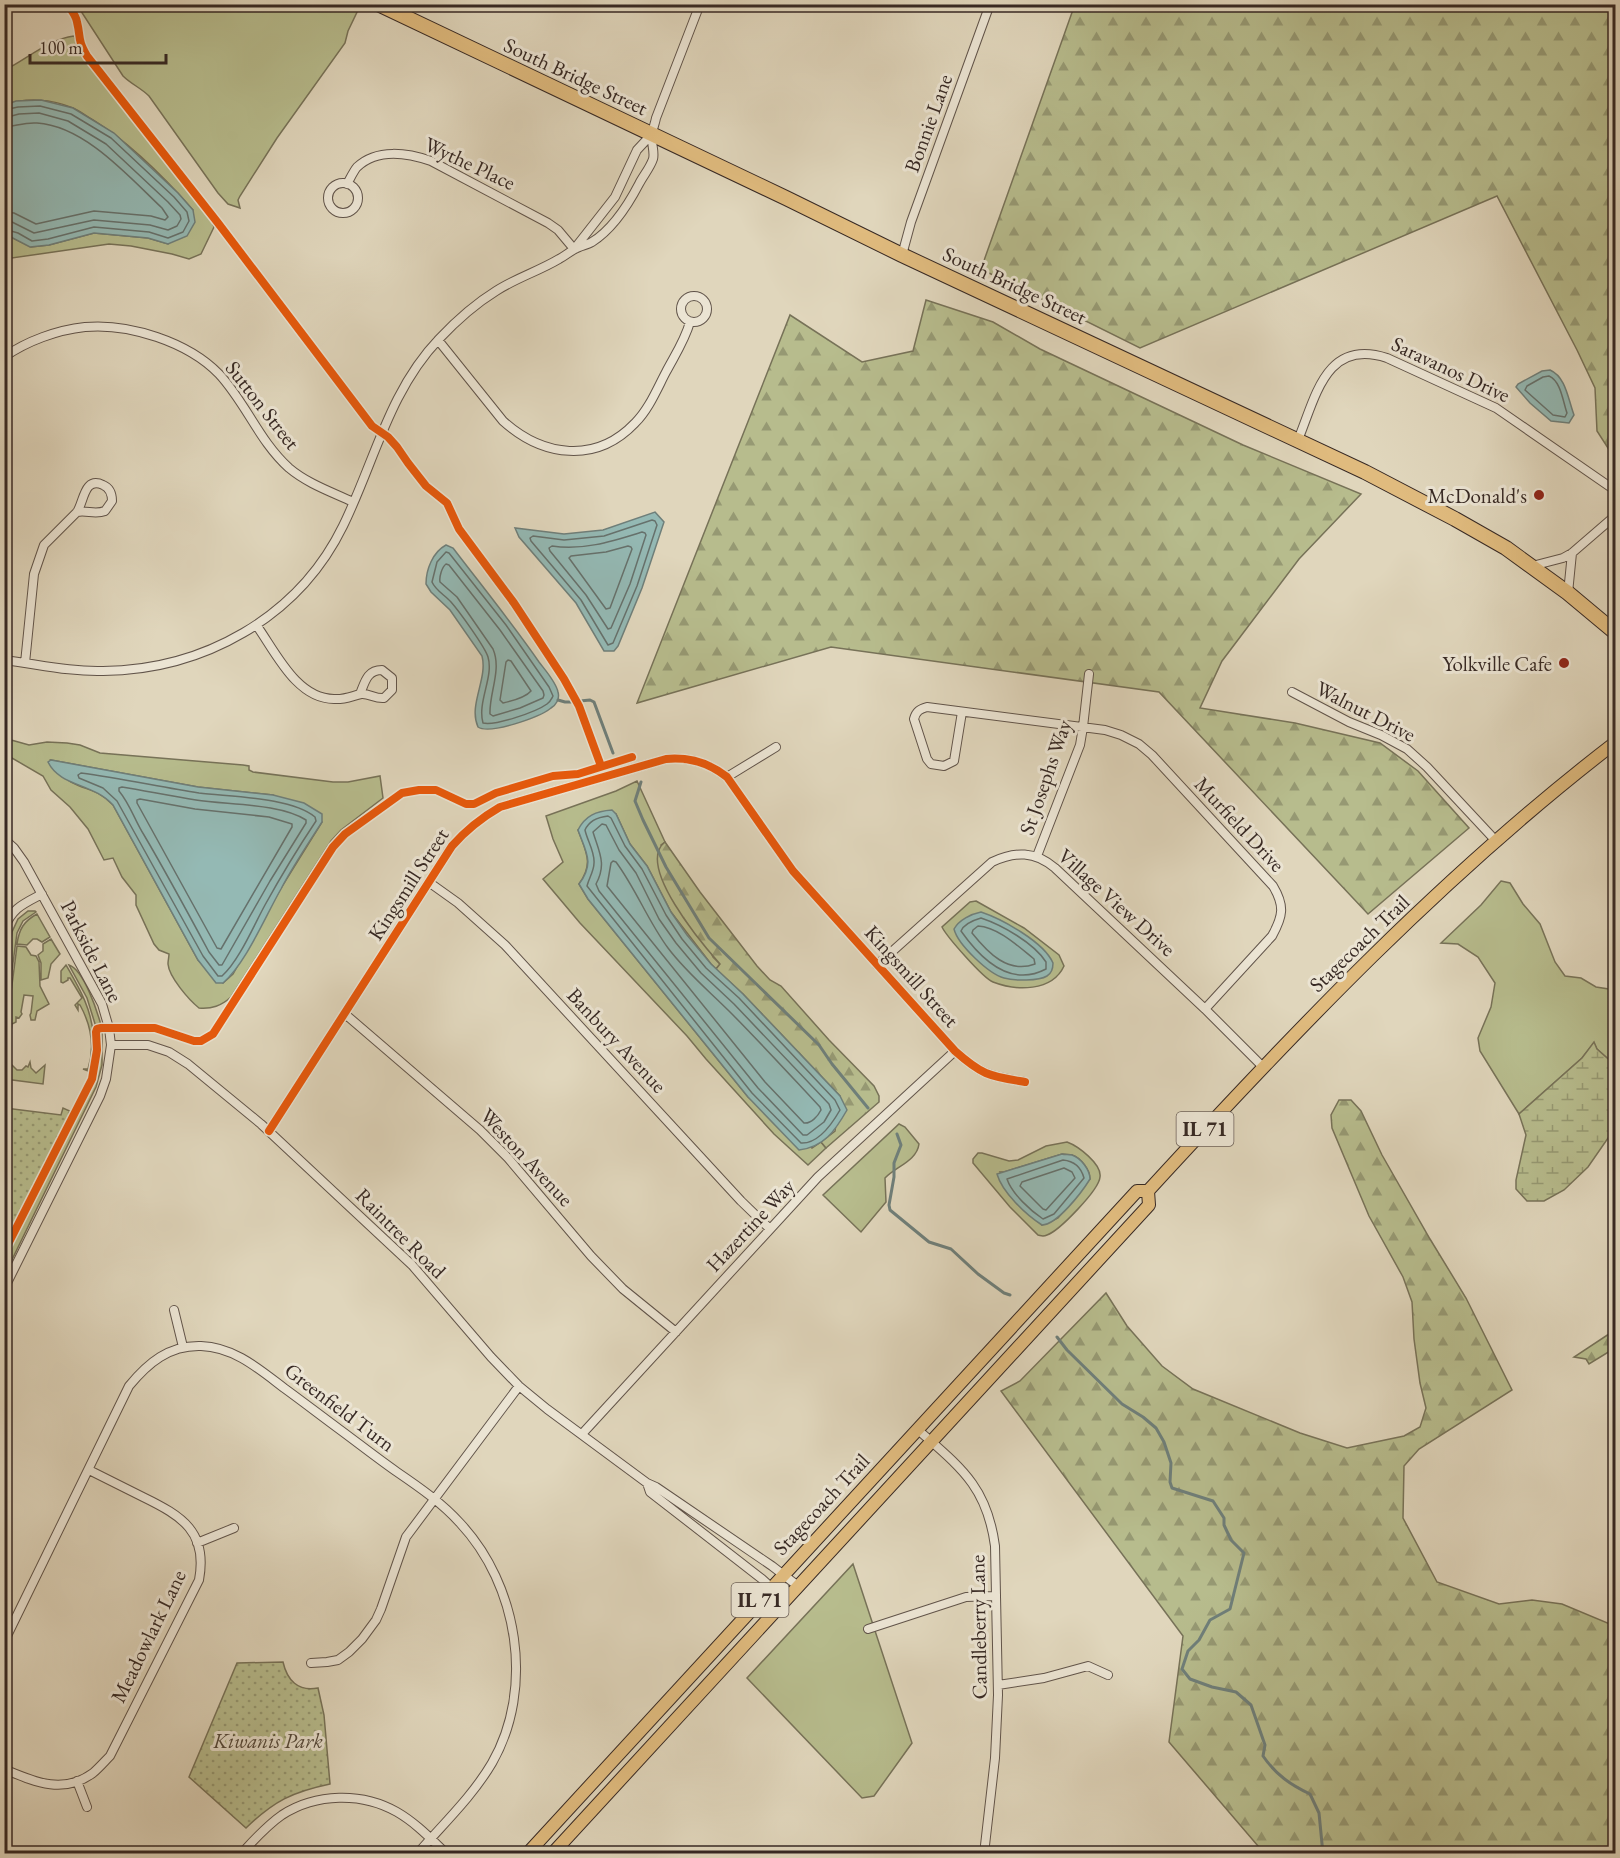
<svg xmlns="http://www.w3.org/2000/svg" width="1620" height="1858" font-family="'EB Garamond',serif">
  <defs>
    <pattern id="forest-firs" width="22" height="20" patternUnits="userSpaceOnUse" patternTransform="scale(1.5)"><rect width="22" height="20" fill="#b7bc8d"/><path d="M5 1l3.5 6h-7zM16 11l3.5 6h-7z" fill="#969973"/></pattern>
    <pattern id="wetland-marsh" width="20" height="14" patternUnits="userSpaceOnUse" patternTransform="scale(1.5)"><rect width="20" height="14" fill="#b7bc8d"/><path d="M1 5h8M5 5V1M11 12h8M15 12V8" fill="none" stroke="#969973"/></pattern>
    <pattern id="park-dots" width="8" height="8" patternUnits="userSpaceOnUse" patternTransform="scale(1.5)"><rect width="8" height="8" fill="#b7bc8d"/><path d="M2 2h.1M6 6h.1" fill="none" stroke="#969973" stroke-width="1.8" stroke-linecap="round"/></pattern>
  </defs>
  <rect width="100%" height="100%" fill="#e0d6bc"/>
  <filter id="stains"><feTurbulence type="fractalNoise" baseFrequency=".00333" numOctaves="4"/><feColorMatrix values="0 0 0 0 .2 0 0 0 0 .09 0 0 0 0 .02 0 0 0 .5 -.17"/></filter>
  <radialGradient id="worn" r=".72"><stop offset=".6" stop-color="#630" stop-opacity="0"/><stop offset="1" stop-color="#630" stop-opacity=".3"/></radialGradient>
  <!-- green -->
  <path fill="#b7bc8d" stroke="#777258" stroke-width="1.5" fill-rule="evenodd" d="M352 4 359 8 348 31 345 43 277 138 240 196 238 200 240 208 228 204 218 193 149 96C141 88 131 84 123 76L77 5Z
    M74 36 79 46 86 57 212 221 214 227 201 254 189 259 172 254 131 246 109 244 5 259V234L31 247 49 245 94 233 148 238 168 244 193 210C164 177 130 143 93 120 86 116 80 111 73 108 52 99 26 97 5 105V70C27 59 49 39 74 36Z
    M4 738 29 745 47 742 67 743 80 745 100 753 243 765 249 766V770L253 772 333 782H348L380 776 383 798 341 830 331 841 231 997C221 1006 212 1009 199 1008 189 1000 169 977 168 964 168 960 169 957 169 954L159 950 154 944 136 905V895L122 877 113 858 104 860 88 829 70 807 51 790 43 776 5 754ZM51 760 198 787 273 795 322 822 281 888 233 974 223 983 198 960 113 805C98 789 88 791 71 782 63 778 57 767 51 760Z
    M637 781 665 842 661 845 713 957 720 964 716 969 711 964 671 912 647 866 630 844 616 814 578 830C586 852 594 863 579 884L588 899 748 1097 812 1148 821 1142 826 1148 808 1165 774 1134 706 1059 687 1036 580 923 543 879 563 862 553 839 546 816 616 791Z
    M1501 881 1510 883 1523 904 1540 924 1555 962 1565 976 1581 978 1596 987 1615 990V1065L1597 1049 1594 1043 1582 1058 1519 1114 1480 1051 1478 1038 1491 1007 1495 983 1478 957 1458 944 1441 943 1481 905Z
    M976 901 1024 928 1059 955 1064 966C1052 992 1016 991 993 982 983 978 947 937 942 927L970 902Z
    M28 911H35L36 912 23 921 17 933 5 1023V984L12 932 18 919Z
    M37 914 50 937 42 942 37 939H33L27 945 17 944C19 929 24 921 37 914Z
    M51 939 60 954 51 964 48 978 41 980V963L38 955 43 951V944Z
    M17 946 26 947 31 955 36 956 39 962 40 986 49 1004 37 1011 35 1020H31L30 1015 31 1013 33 996 24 995 21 1012 22 1014 19 1018 16 1017V1022L12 1024 10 1039 8 1040 11 1024H9L6 1037 7 1040 5 1047 9 1052 7 1060 17 1070H22L26 1066 28 1067 30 1062 31 1068 36 1073 45 1065 43 1084 5 1079V1039Z
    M66 965C81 991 92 1010 94 1040 95 1051 95 1063 91 1072L83 1069H88C95 1047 91 1025 80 1005L78 1004V1010L75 1005 82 998 70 978H68V980L63 983 61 982V971Z
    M69 965C84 970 97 1011 101 1025L96 1027 87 998Z
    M102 1029V1065L96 1087 5 1274V1257L92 1085 99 1059 98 1032Z
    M899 1124 905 1127 919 1144C917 1161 895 1167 885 1178L886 1202 861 1232 823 1195Z
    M1067 1142C1078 1146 1102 1164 1100 1177 1099 1190 1059 1231 1047 1235 1043 1237 1042 1236 1038 1235L1010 1207 973 1163V1159L978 1153H982L1009 1161 1018 1160 1046 1146ZM1062 1154C1065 1155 1069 1154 1072 1155 1081 1158 1090 1170 1090 1179L1058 1218 1042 1225 1017 1203 1000 1172H1004Z
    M853 1564 912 1743 874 1796 862 1798 747 1678Z"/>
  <!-- forest -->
  <path fill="url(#forest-firs)" stroke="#777258" stroke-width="1.5" d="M1075 4 1615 5V459L1597 431 1595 388 1577 350 1497 196 1140 348 981 269Z
    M926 300 993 322 1040 349 1243 445 1361 494 1299 559 1222 661 1200 708 1295 723 1380 743 1418 771 1469 828 1368 914 1159 692 831 647 637 703 790 315 862 362 913 351Z
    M665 842 700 892 757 966 770 980 781 986 829 1040 874 1086 879 1096V1102L826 1148 821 1142 835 1131 840 1096 743 994 716 969 720 964C703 945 635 865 665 842Z
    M1339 1100H1351L1361 1111 1382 1155 1430 1239 1466 1298 1512 1390 1419 1449 1404 1466 1403 1518 1437 1582 1499 1604 1532 1600 1562 1604 1610 1624 1616 1635 1615 1853H1264L1169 1742 1183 1636 1001 1391 1020 1381 1106 1293 1127 1326 1162 1366 1193 1389 1300 1433 1347 1448 1404 1436 1420 1427 1426 1408 1420 1383 1414 1339 1412 1302 1403 1277 1369 1216 1332 1128 1331 1115Z
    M1615 1330V1348L1589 1364 1586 1359 1574 1357Z"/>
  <!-- wetland -->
  <path fill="url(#wetland-marsh)" stroke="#777258" stroke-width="1.5" d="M1594 1042 1597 1049 1615 1065V1128L1588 1167 1564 1190 1544 1201H1527L1516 1189V1180L1526 1135 1519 1114 1582 1058Z"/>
  <!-- park -->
  <path fill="url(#park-dots)" stroke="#777258" stroke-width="1.5" d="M5 1108 61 1115 63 1108 72 1112 5 1247Z
    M283 1662C287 1680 298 1692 318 1688L324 1715 330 1784C292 1792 274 1801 246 1828L189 1777 237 1663Z"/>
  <!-- water -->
  <path fill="#94b9b4" stroke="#6f7f7a" stroke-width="1.5" d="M41 100 73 108 114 133 178 193 193 210 195 222 187 236 168 244 148 238 94 233 49 245 30 247 5 234V105L16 101Z
    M1550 370C1566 377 1568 399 1574 415L1569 423 1551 421 1530 403 1516 387 1518 384 1542 371Z
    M655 512 664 522 642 588 618 646 614 651H604L576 603 519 537 515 528 564 534 603 530Z
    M446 545 453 548C482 586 512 623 539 662 545 670 556 682 558 692 560 699 556 705 551 708 540 717 490 735 478 727 468 705 488 679 482 656L450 610 431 592 426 584C426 569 433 552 446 545Z
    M51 760 198 787 273 795 304 803 322 814V822C308 844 293 866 281 889 265 917 246 963 223 983H216L198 960 113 805C94 783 60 787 48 762Z
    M612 810 616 814 630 844 647 866 671 912 687 935 711 964 743 994 840 1096 847 1110C835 1131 824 1147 799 1150L748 1097 588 899 579 884C595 863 586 852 578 830 585 816 596 811 612 810Z
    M981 912C1002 919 1044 942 1053 963 1053 968 1052 973 1047 976 1039 981 1014 981 1004 978 989 974 958 945 954 929 959 920 971 914 981 912Z
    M1062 1154C1065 1155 1069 1154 1072 1155 1081 1158 1090 1170 1090 1179 1082 1192 1057 1225 1042 1225 1026 1215 1002 1192 997 1174Z"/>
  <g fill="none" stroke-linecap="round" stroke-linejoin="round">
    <!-- shore -->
    <path stroke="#66716c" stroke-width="1.5" d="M4 110 18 107 40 106 71 114 111 138 174 197 187 212 189 221 183 232 168 238 149 232 94 227 48 239 32 241 18 233 4 229
      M4 118 19 114 39 113 68 121 106 144 168 202 180 215 181 219 177 226 168 230 150 225 94 220 34 233 12 222 4 221
      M4 127C16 126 25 122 37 123 85 126 129 177 162 208L168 217 165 220 151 216 94 211 36 224 14 213 4 212
      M1549 376C1561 381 1563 402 1567 413L1565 417 1553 415 1525 390 1527 386 1543 377Z
      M652 520 655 521 657 525 637 586 613 643 608 645 581 600 531 541 530 538 533 536 564 540 604 536Z
      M642 532 645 533 646 535 630 584 611 628 608 629 586 595 550 551 549 548 552 546C583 551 613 541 642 532Z
      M628 546 631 547 632 549 610 608 606 609 569 558 571 556 606 552Z
      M446 552 449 553 506 625 549 687 553 696C551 700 551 701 547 704 536 712 495 726 483 723 477 702 494 677 488 657 485 647 459 611 451 602 445 595 436 591 432 582L437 562Z
      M446 564 449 565 500 630 543 691 544 695 543 698 520 708 493 716 490 714C489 693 502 670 493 649L457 597 440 582C439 577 442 567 446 564Z
      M508 660 511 661 531 691C525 698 512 701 503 703L500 700 506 662Z
      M81 773C120 778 160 787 199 793 231 797 291 797 315 817L316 821C298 848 281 876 265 905 254 925 239 961 222 976H218L203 956 117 801 103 788 79 778 78 775Z
      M122 787C146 791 171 796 196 800 227 805 280 803 306 820V823L270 881 222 965H219L209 952C188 913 167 874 144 835 135 821 130 804 119 791V788Z
      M140 799 195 809 269 817 292 824V827L221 949 217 948 137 803V800Z
      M608 816 611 818 625 846 642 869 666 915 682 939 706 968 739 998 835 1100 840 1110C832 1124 818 1144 801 1143L752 1093 587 886C589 878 594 871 594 863 595 852 587 840 585 830 589 821 599 817 608 816Z
      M602 824 606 825 619 850 636 873 659 919 676 943 701 973 734 1004 829 1104 831 1110 824 1122 807 1135H803L758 1088 599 891 596 884C607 864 599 852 593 832Z
      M613 861 616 862C636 889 648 921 668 948 686 972 708 990 729 1011 760 1042 790 1075 820 1107L821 1110C818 1116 811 1124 804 1123L765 1082 607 886 611 863Z
      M981 918C1002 925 1034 943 1046 962V969C1010 988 980 958 961 931 964 924 974 920 981 918Z
      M978 926C998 927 1019 947 1034 959L1035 964C1008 974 988 953 972 933L973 930Z
      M1063 1160C1074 1161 1081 1167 1084 1178L1054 1214 1043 1219C1031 1211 1012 1194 1007 1179Z
      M1064 1168 1072 1172 1075 1178 1046 1210 1043 1209 1020 1186 1022 1182Z"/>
    <!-- stream -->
    <path stroke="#6f7f7a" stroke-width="3" d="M558 700 565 702H575
      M580 701 590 700 594 702 613 753
      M641 782 635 801 643 820 666 867 709 938 819 1045 832 1064 868 1108
      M897 1134 901 1145 894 1163V1177L889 1205 890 1210 929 1242 951 1249 978 1274 1004 1293 1010 1295
      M1057 1337 1067 1350 1122 1404 1143 1417 1156 1428 1164 1442 1171 1463 1170 1482 1172 1488 1213 1501 1224 1518V1525L1231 1540 1244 1553 1230 1609 1210 1620 1199 1640 1188 1651 1182 1669 1190 1679 1212 1687 1236 1692 1251 1705 1265 1745 1263 1756C1276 1775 1291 1785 1310 1794L1319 1813 1323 1854"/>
    <defs>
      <path id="street" d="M328 198a15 15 0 1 1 30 0a15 15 0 1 1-30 0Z
        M347 184C350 179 353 172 357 167 377 148 408 153 431 161L548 223 558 230 574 249
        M575 248 615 197 637 150 651 135
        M902 255 911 222 990 4
        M681 309a13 13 0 1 1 26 0a13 13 0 1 1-26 0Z
        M438 340 503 421C543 457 596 464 635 423 649 409 657 389 666 372 675 355 685 340 690 322
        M4 357C27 341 57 330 85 327 129 323 188 342 219 374 246 403 259 441 289 468 308 484 332 492 353 502
        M1298 440C1316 396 1326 338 1387 358L1496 408 1616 491
        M1532 566 1563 558 1572 553 1616 515
        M1568 593 1572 553
        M257 626C276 653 297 699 334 699 344 700 352 696 361 694 369 693 375 699 384 698L392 690V678L382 670C367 670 365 682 360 694
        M4 660C37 664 70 672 103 671 203 670 298 618 343 526 374 463 389 391 439 339 456 321 475 304 496 291 516 278 539 271 559 259 565 256 569 252 575 249 580 246 587 245 592 242 613 229 628 205 639 184 643 176 650 168 653 159 655 152 651 143 652 136 652 130 655 124 656 118L700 4
        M25 663 34 574 44 545 77 512C84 502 84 476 103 485 110 488 112 494 112 501L105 511C95 515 87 510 77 512
        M1292 692 1349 722 1381 735 1407 749 1427 767 1496 841
        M962 712 954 761 944 766 931 764 927 759 914 719C916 711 920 709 927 707L1105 730 1121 735 1139 744 1152 755 1273 886C1285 906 1283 916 1272 936L1205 1009
        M727 777 776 747
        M4 839 14 848 24 862 102 1004 109 1028 111 1045 106 1079 100 1096 4 1289
        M1037 856 1080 745 1083 727 1089 674
        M430 883 458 903 505 945 741 1201 770 1229
        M4 929C12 908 23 904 42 894
        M877 965 992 862C1015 851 1035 851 1055 868L1205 1009 1263 1067
        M345 1014 480 1130 508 1158 591 1256 623 1289 676 1332
        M111 1045H148L169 1052 188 1064 261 1124 412 1265 491 1357 519 1386 547 1409 647 1483 656 1487 772 1566 798 1586
        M269 1131 452 846C467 829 481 818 500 807L666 759C689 757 708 762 727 777L793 871 955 1051C983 1076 990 1076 1025 1082
        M174 1310 183 1347
        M917 1429C960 1467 987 1486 995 1546L998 1695 995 1758 984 1854
        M582 1434 818 1177 955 1051
        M647 1483 650 1492 762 1579 785 1600
        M197 1543 234 1528
        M868 1629 966 1597 996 1596
        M4 1642 129 1386C148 1363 169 1345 201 1346 234 1347 259 1369 284 1388 302 1401 320 1415 339 1429 358 1443 377 1458 397 1472 419 1487 442 1503 460 1523 518 1585 535 1688 492 1763 472 1797 443 1824 417 1854
        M311 1663 327 1662 338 1660 349 1652 362 1639 376 1620 381 1609 406 1537 519 1386
        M998 1685 1044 1678 1088 1666 1108 1675
        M4 1769C35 1782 63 1795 93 1773 99 1768 105 1761 110 1756L199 1580C208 1532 182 1516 143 1497 125 1488 107 1479 89 1470
        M77 1781 87 1807
        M1163 1852 1165 1854
        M241 1854C254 1840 266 1826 282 1815 316 1793 362 1792 397 1812 416 1823 431 1839 447 1854"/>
      <path id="primary" d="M527 1854 1137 1191H1148
        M552 1854 1149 1205 1148 1191C1294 1032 1444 874 1616 742"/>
      <path id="highway" d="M378 4 786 198 902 255 1365 472 1455 519 1506 548 1568 593 1616 633"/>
    </defs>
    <!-- street casing -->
    <use href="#street" stroke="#61544a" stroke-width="10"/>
    <!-- primary casing -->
    <use href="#primary" stroke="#372924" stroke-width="14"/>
    <!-- highway casing -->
    <use href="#highway" stroke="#372924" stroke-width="16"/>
    <!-- street -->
    <use href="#street" stroke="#ebe4d3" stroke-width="8"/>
    <!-- primary -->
    <use href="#primary" stroke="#e0bb7e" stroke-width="12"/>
    <!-- highway -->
    <use href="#highway" stroke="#e0bb7e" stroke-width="14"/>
    <defs>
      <path id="cycleway" d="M67 4C71 10 76 15 77 22 81 38 77 39 87 56L218 223 372 426 388 437 397 447 408 463 426 486 447 503 459 529 514 603 564 679 579 706 601 766
        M269 1131 452 846C467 829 481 818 500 807L666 759C689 757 708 762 727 777L793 871 955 1051C983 1076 990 1076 1025 1082
        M4 1252 92 1079 97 1050 96 1032 97 1029 101 1028H155L194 1041H201L213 1034 333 847 345 834 402 793 419 790H436L466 804H474L496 793 553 776 578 774 632 757"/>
    </defs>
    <!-- cycleway casing -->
    <use href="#cycleway" stroke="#ebe4d3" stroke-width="11"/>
    <!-- cycleway -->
    <use href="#cycleway" stroke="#e8590c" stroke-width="8"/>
  </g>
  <!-- markers -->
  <g fill="#8f2418" stroke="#ebe4d3" stroke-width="2">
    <circle cx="1539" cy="495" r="6"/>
    <circle cx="1564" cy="663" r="6"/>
  </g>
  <g text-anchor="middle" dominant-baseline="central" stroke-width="6" stroke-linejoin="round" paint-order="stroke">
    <!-- shield labels -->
    <g fill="#ebe4d3" stroke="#6d6158" stroke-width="1.5">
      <rect x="1176.5" y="1112" width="57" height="34" rx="4.5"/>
      <rect x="731.5" y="1583" width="57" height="34" rx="4.5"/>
    </g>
    <g font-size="20" font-weight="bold" fill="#372924">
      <text x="1205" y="1129">IL 71</text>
      <text x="760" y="1600">IL 71</text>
    </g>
    <!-- street labels -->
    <g font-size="21" fill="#372924" stroke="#ebe4d3">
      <text transform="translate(576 76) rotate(25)">South Bridge Street</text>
      <text transform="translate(928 123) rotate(-70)">Bonnie Lane</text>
      <text transform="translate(470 163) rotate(25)">Wythe Place</text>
      <text transform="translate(1015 285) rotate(25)">South Bridge Street</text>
      <text transform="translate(1451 369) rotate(25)">Saravanos Drive</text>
      <text transform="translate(263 405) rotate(52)">Sutton Street</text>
      <text transform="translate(1366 711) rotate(27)">Walnut Drive</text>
      <text transform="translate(1045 777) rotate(-71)">St Josephs Way</text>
      <text transform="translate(1240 824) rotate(47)">Murfield Drive</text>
      <text transform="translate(408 884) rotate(-57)">Kingsmill Street</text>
      <text transform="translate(1117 902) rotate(42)">Village View Drive</text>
      <text transform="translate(1359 943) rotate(-44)">Stagecoach Trail</text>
      <text transform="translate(92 951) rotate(63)">Parkside Lane</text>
      <text transform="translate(912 976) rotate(48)">Kingsmill Street</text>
      <text transform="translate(617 1040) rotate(47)">Banbury Avenue</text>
      <text transform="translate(527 1157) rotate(47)">Weston Avenue</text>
      <text transform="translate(750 1225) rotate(-47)">Hazertine Way</text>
      <text transform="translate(401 1233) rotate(45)">Raintree Road</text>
      <text transform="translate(340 1407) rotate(37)">Greenfield Turn</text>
      <text transform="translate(821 1504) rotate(-47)">Stagecoach Trail</text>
      <text transform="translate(978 1627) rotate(-91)">Candleberry Lane</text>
      <text transform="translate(148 1636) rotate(-64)">Meadowlark Lane</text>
    </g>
    <!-- poi labels -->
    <g font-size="21" fill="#372924" stroke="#ebe4d3" text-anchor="end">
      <text x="1527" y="495">McDonald's</text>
      <text x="1552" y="663">Yolkville Cafe</text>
    </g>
    <!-- park labels -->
    <g font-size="21" font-style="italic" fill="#514639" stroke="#ebe4d3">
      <text x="268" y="1740">Kiwanis Park</text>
    </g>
  </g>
  <!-- margin -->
  <rect width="1620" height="1858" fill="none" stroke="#e0d6bc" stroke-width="24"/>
  <rect x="6" y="6" width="1608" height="1846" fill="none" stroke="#372924" stroke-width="3"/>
  <rect x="12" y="12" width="1596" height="1834" fill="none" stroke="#372924" stroke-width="1.5"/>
  <!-- scale -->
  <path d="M30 54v9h136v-9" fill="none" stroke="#372924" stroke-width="3"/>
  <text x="39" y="54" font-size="18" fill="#372924" stroke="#ebe4d3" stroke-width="4.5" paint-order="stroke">100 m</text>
  <rect width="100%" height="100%" filter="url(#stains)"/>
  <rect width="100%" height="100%" fill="url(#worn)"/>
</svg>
